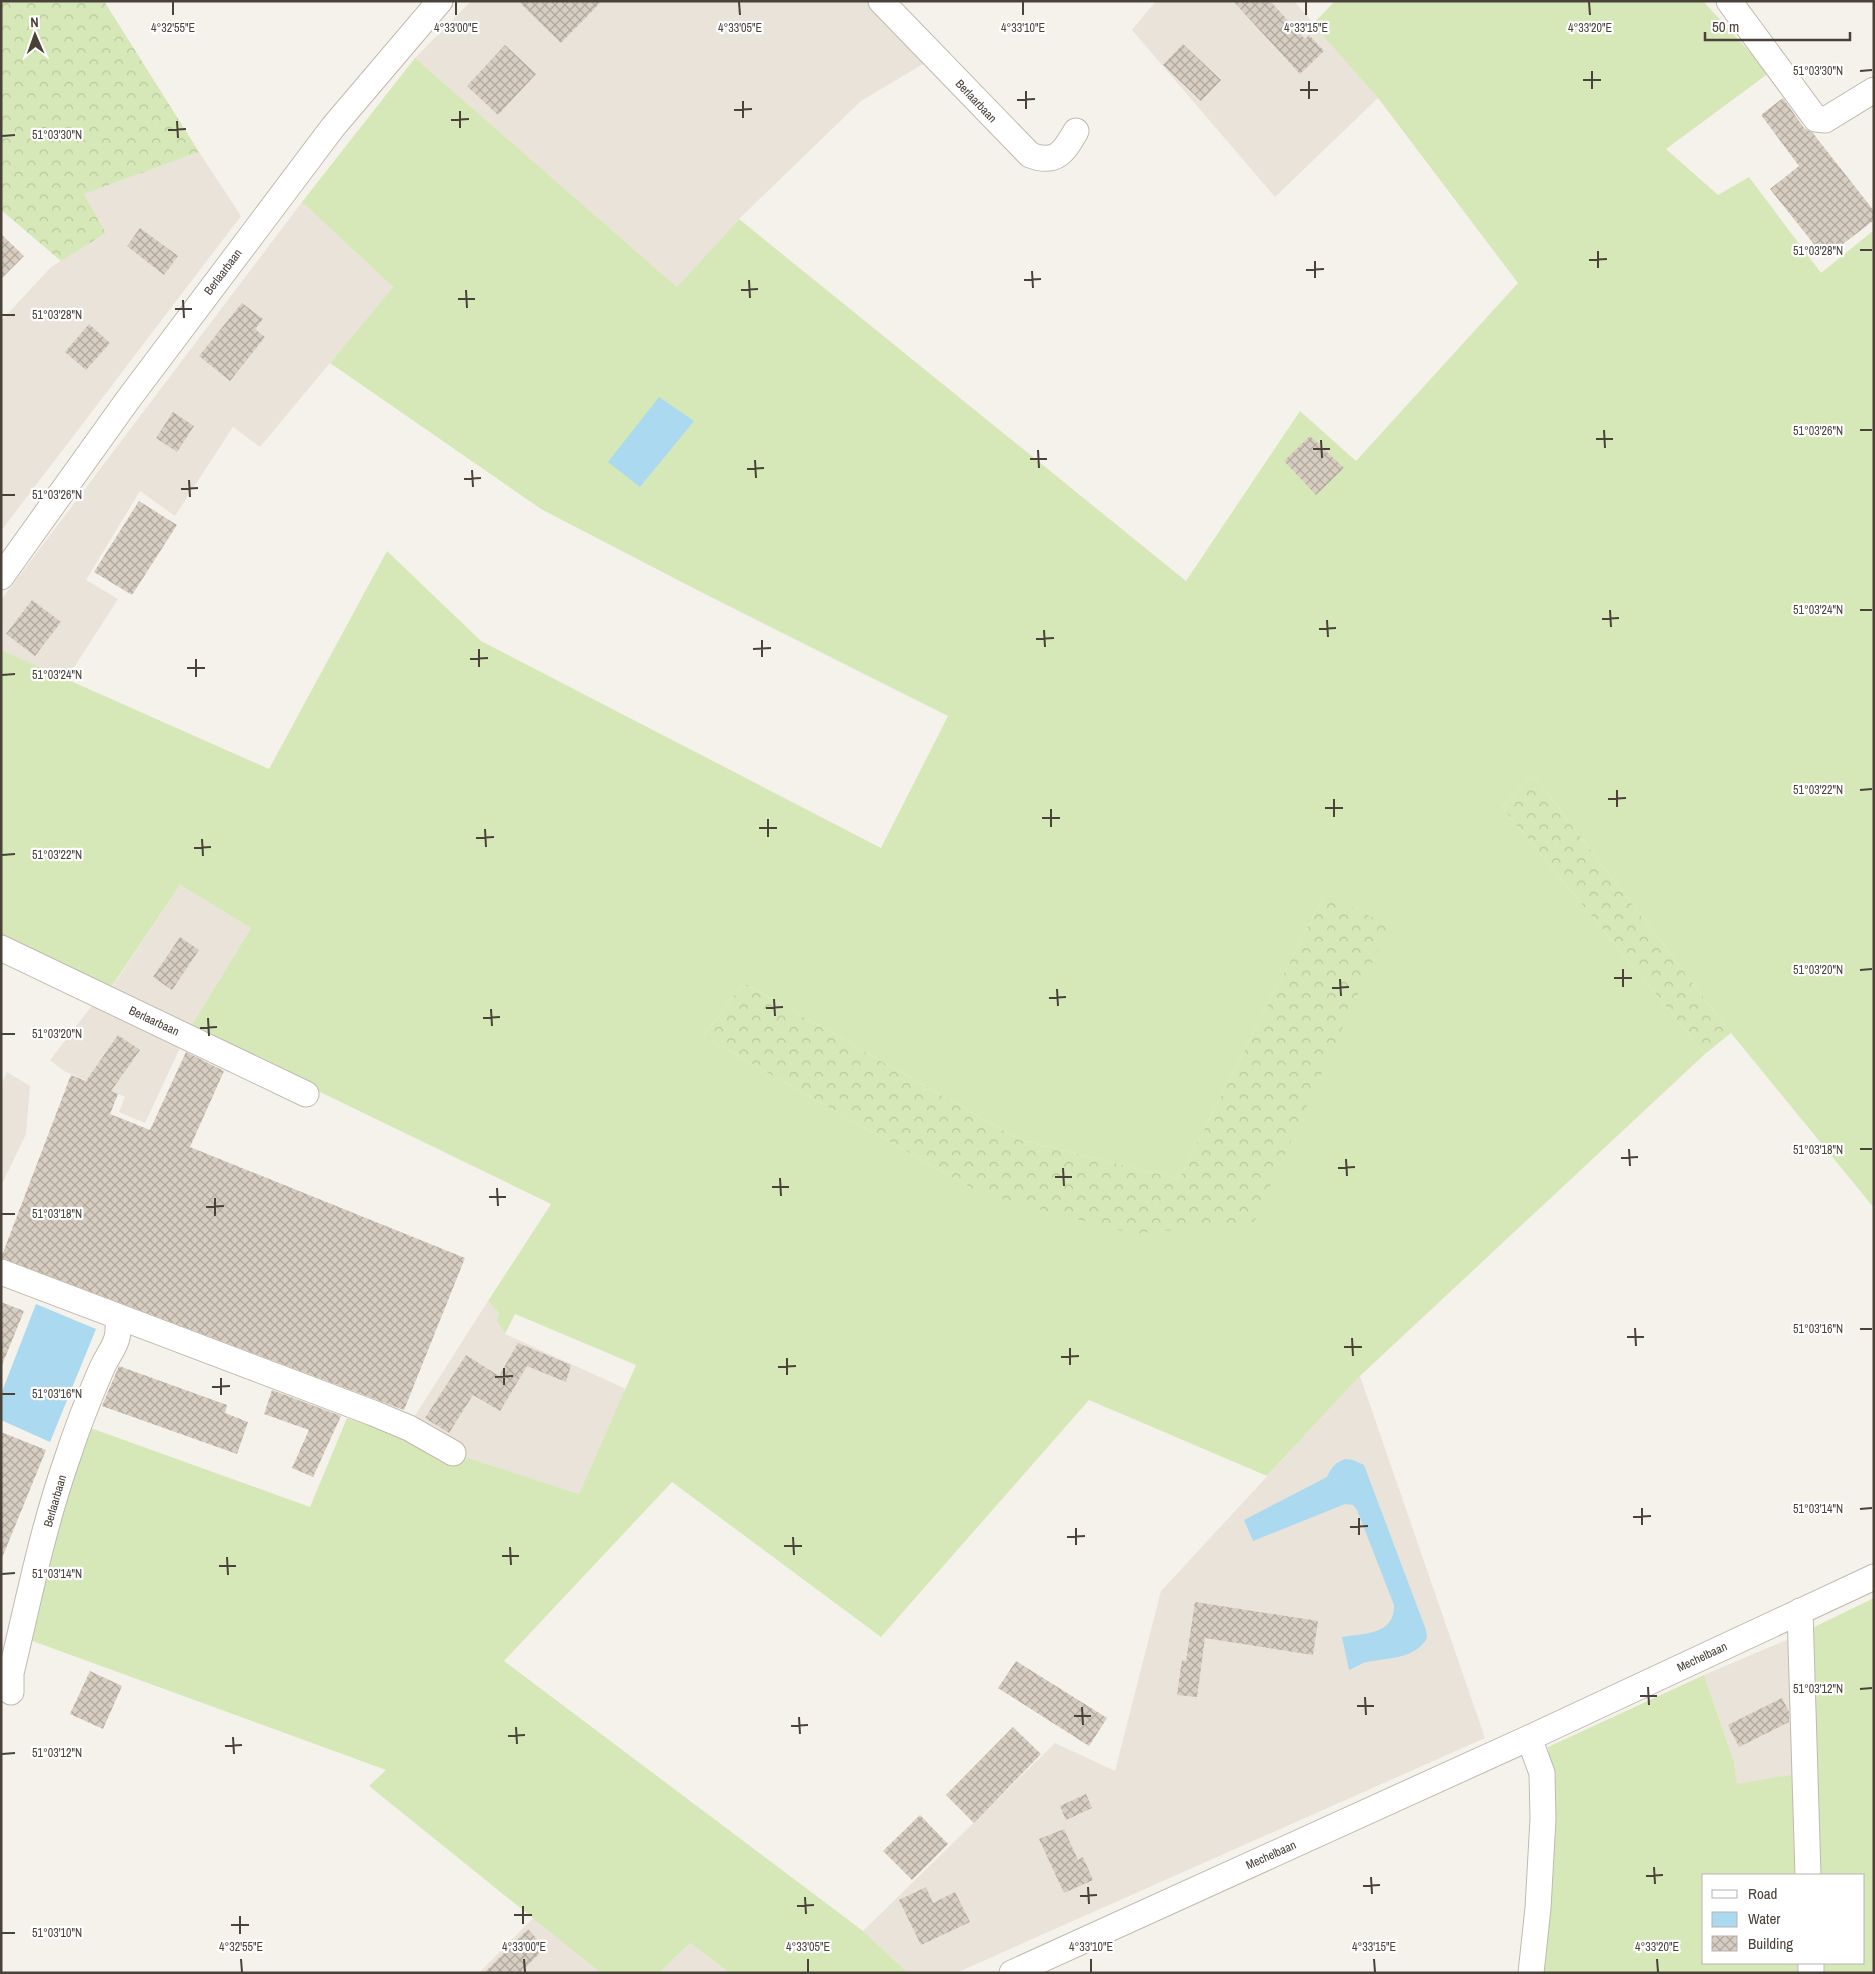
<svg xmlns="http://www.w3.org/2000/svg" width="1875" height="1974" font-family="'Archivo Narrow',sans-serif">
  <defs>
    <pattern id="forest-crowns" width="20" height="18" patternUnits="userSpaceOnUse" patternTransform="scale(1.25)"><rect width="20" height="18" fill="#d6e8b7"/><path d="M2 6a3 3 0 1 1 6 0M12 15a3 3 0 1 1 6 0" fill="none" stroke="#b9c89e"/></pattern>
    <pattern id="building-cross-hatch" width="8" height="8" patternUnits="userSpaceOnUse" patternTransform="scale(1.25)"><rect width="8" height="8" fill="#d7cdc1"/><path d="M0 0l8 8M0 8l8-8" fill="none" stroke="#b0a89e"/></pattern>
  </defs>
  <rect width="100%" height="100%" fill="#f5f2ec"/>
  <!-- residential -->
  <path fill="#e9e3da" d="M471 1H897L945 51 861 101 739 219 677 287 415 58Z
    M1156 1H1294L1378 98 1275 197 1132 30Z
    M199 152 241 216 1 531V321L51 267 106 233 84 194Z
    M302 202 393 287 260 447 233 427 175 516 140 491 86 580 118 599 66 680 1 650V600Z
    M180 885 251 928 187 1033 145 1123 119 1112 125 1097 64 1071 50 1060 91 1007 107 995Z
    M7 1072 30 1086 26 1134 1 1186V1085Z
    M488 1301 499 1313 497 1321 505 1334 626 1389 579 1494 405 1437 409 1425Z
    M1360 1376 1485 1738 956 1973H908L863 1931 1055 1743 1115 1771 1161 1591Z
    M1796 1636 1801 1773 1737 1785 1734 1762 1704 1675Z
    M534 1917 601 1973H479Z
    M690 1943 730 1973H659Z"/>
  <!-- grass -->
  <path fill="#d6e8b7" fill-rule="evenodd" d="M1335 1H1703L1769 73 1666 149 1718 195 1749 177 1821 273 1874 230V1208L1731 1033 1533 775 1502 807 1705 1054 1360 1376 1267 1476 1089 1400 881 1637 672 1482 504 1661 863 1931 908 1973H730L690 1943 659 1973H601L369 1786 386 1770 27 1639 85 1426 310 1507 347 1418 579 1494 636 1365 515 1314 505 1334 497 1321 499 1313 488 1301 551 1204 316 1090 187 1033 251 928 180 885 106 995 1 945V650L269 769 387 551 481 641 881 848 948 716 697 590 541 509 330 363 393 287 302 202 415 58 677 287 739 219 1186 581 1300 411 1356 461 1518 283 1378 98 1313 24ZM1325 893 1254 1222 982 1194 703 1036 744 983 1020 1140 1179 1179Z
    M1874 1598V1973H1815L1814 1963H1864V1875H1812L1806 1631Z
    M1704 1675 1734 1762 1737 1784 1801 1773 1803 1875H1704V1963H1805V1973H1541L1556 1816 1548 1747Z"/>
  <!-- forest -->
  <path fill="url(#forest-crowns)" d="M1 1H104L199 152 84 194 106 233 61 261 1 210Z
    M1533 775 1731 1033 1705 1054 1502 807Z
    M1325 893 1389 926 1254 1222 1133 1234 982 1194 703 1036 744 983 1020 1140 1179 1179Z"/>
  <!-- water -->
  <path fill="#abd9ef" d="M659 397 694 421 640 487 608 462Z
    M36 1304 96 1329 50 1442 1 1420V1394Z
    M1345 1459 1353 1460 1364 1465 1426 1630 1427 1638C1414 1661 1385 1657 1363 1663 1359 1665 1354 1668 1349 1670L1342 1637C1364 1633 1395 1635 1394 1605L1357 1510 1353 1505 1345 1504 1253 1541 1244 1520 1327 1477C1331 1468 1335 1463 1345 1459Z"/>
  <!-- building -->
  <path fill="url(#building-cross-hatch)" d="M518 1H602L561 43Z
    M1233 1H1270L1305 39 1309 35 1324 51 1300 74Z
    M1183 44 1221 80 1201 101 1163 65Z
    M505 45 536 74 498 115 467 86Z
    M1783 98 1804 128 1812 132 1874 211V220L1825 258 1770 189 1799 166 1761 115Z
    M140 228 178 256 164 275 127 246Z
    M1 234 24 256 1 279Z
    M242 303 263 319 255 329 265 337 230 381 199 356Z
    M89 324 110 343 86 370 65 352Z
    M173 412 194 426 177 452 156 438Z
    M1310 436 1344 468 1316 495 1284 461Z
    M139 501 177 525 132 595 94 572Z
    M32 600 61 622 35 656 6 634Z
    M180 937 199 950 172 990 153 977Z
    M118 1035 140 1050 111 1091 118 1094 110 1114 150 1130 186 1052 224 1071 190 1147 465 1258 404 1410 1 1258 71 1075 86 1081Z
    M1 1302 24 1311 2 1365H1Z
    M518 1343 571 1365 566 1382 527 1366 500 1411 473 1395 449 1433 425 1418 466 1355 499 1376Z
    M119 1366 227 1405 225 1413 248 1422 237 1454 102 1406Z
    M272 1390 341 1416 313 1477 292 1468 309 1430 264 1414Z
    M1 1432 46 1450 2 1558H1Z
    M1195 1602 1318 1621 1313 1655 1205 1638 1197 1697 1177 1695 1182 1660 1186 1661Z
    M1016 1661 1107 1718 1089 1746 998 1688Z
    M90 1671 122 1686 103 1729 70 1714Z
    M1782 1698 1789 1712V1722L1739 1747 1728 1725Z
    M1013 1727 1041 1754 974 1823 946 1795Z
    M1086 1794 1092 1808 1066 1820 1060 1806Z
    M920 1815 948 1844 912 1880 883 1851Z
    M1064 1829 1078 1860 1083 1857 1093 1880 1064 1893 1039 1839Z
    M926 1887 933 1903 955 1892 970 1922 921 1945 899 1900Z
    M528 1929 545 1948 520 1973H484Z"/>
  <g fill="none" stroke-linecap="round" stroke-linejoin="round">
    <defs>
      <path id="minor" d="M881 1 1030 155C1056 165 1064 152 1076 131
        M1729 1 1816 119 1825 120 1874 90
        M1 577 127 401 333 127 440 1
        M1 948 306 1094
        M1 1272 373 1413 409 1428 453 1453
        M1800 1611 1808 1875
        M11 1692V1673C28 1603 42 1531 66 1462 76 1431 88 1400 101 1370 112 1346 120 1345 118 1317
        M1529 1738 1542 1773 1543 1819 1538 1908 1531 1973
        M1811 1963V1973
        M1012 1973 1529 1738 1874 1577"/>
    </defs>
    <!-- minor casing -->
    <use href="#minor" stroke="#c1b9ae" stroke-width="27"/>
    <!-- minor -->
    <use href="#minor" stroke="#fff" stroke-width="25"/>
  </g>
  <!-- ticks -->
  <path fill="none" stroke="#4a4239" stroke-width="2" d="M173 2V15M456 2V15M739 2 740 15M1023 2V15M1306 2V15M1589 2 1590 15M1592 71V89M1860 71 1872 70M1583 80H1601M1309 81V99M1300 90H1318M1026 91V109M1017 100 1035 99M743 101V118M734 110 752 109M460 111V128M451 120 469 119M177 121 178 138M168 130 186 129M2 136 15 135M1860 250H1872M1598 251V268M1589 260 1607 259M1315 261V278M1306 270 1324 269M1032 271 1033 288M749 280 750 298M1024 280 1041 279M466 290 467 308M741 290 758 289M458 299H475M183 300 184 318M175 309H192M2 315H15M1604 430 1605 448M1860 430H1872M1596 439H1613M1321 440 1322 458M1313 449H1330M1038 450 1039 468M1030 459H1047M755 460 756 478M747 469 764 468M472 470 473 487M464 479 481 478M189 480 190 497M181 489 198 488M2 495H15M1610 610 1611 627M1860 610H1872M1602 619 1619 618M1327 620 1328 637M1319 629 1336 628M1044 630 1045 647M1036 639 1054 638M762 640V657M479 649V667M753 649 771 648M196 659V677M470 659 488 658M187 668H205M2 675 15 674M1617 790V807M1860 790 1872 789M1334 799V817M1608 799 1626 798M1325 808H1343M1051 809V827M1042 818H1060M768 819V837M759 828H777M485 829 486 847M476 838 494 837M202 839 203 856M194 848 211 847M2 855 15 854M1623 969V987M1860 970 1872 969M1614 978H1632M1340 979 1341 996M1332 988 1349 987M1057 989 1058 1006M1049 998 1066 997M774 999 775 1016M766 1008 783 1007M491 1009 492 1026M208 1018 209 1036M483 1018 500 1017M200 1028 217 1027M2 1034H15M1629 1149 1630 1166M1860 1149H1872M1621 1158 1638 1157M1346 1159 1347 1176M1063 1168 1064 1186M1338 1168 1355 1167M1055 1177H1072M780 1178 781 1196M772 1187H789M497 1188 498 1206M489 1197H506M215 1198V1216M206 1207 224 1206M2 1214H15M1635 1328 1636 1346M1860 1329H1872M1627 1337H1644M1352 1338 1353 1356M1344 1347H1362M1070 1348V1365M1061 1357 1079 1356M787 1358V1375M778 1367 796 1366M504 1368V1385M495 1377 513 1376M221 1378V1395M212 1387 230 1386M2 1394H15M1642 1508V1525M1860 1509 1872 1508M1633 1517 1651 1516M1359 1518V1535M1350 1527 1368 1526M1076 1528V1545M793 1537 794 1555M1067 1537 1085 1536M784 1546H802M510 1547 511 1565M502 1556H519M227 1557 228 1575M219 1566H236M2 1574 15 1573M1648 1687 1649 1705M1860 1689 1872 1688M1640 1696H1657M1365 1697 1366 1715M1357 1706H1374M1082 1707 1083 1725M1074 1716H1091M799 1717 800 1734M791 1726 808 1725M516 1727 517 1744M508 1736 525 1735M233 1737 234 1754M225 1746 242 1745M2 1754 15 1753M1654 1867 1655 1884M1646 1876 1663 1875M1371 1877 1372 1894M1363 1886 1380 1885M1088 1887 1089 1904M1080 1896 1097 1895M805 1897 806 1914M523 1906V1924M797 1906 814 1905M514 1915H532M240 1916V1934M231 1925H249M2 1933H15M241 1959 242 1972M524 1959 525 1972M808 1959V1972M1091 1959V1972M1374 1959 1375 1972M1657 1959 1658 1972"/>
  <g text-anchor="middle" dominant-baseline="central" stroke-width="4.5" stroke-linejoin="round" paint-order="stroke">
    <!-- street labels -->
    <g font-size="12" fill="#4a4239" stroke="#fff">
      <text transform="translate(976 101) rotate(47)">Berlaarbaan</text>
      <text transform="translate(223 272) rotate(-53)">Berlaarbaan</text>
      <text transform="translate(154 1021) rotate(25)">Berlaarbaan</text>
      <text transform="translate(55 1501) rotate(-74)">Berlaarbaan</text>
      <text transform="translate(1702 1657) rotate(-25)">Mechelbaan</text>
      <text transform="translate(1271 1855) rotate(-24)">Mechelbaan</text>
    </g>
  </g>
  <g font-size="12" text-anchor="middle" fill="#4a4239" stroke="#fff" stroke-width="4.5" stroke-linejoin="round" paint-order="stroke">
    <text x="173" y="32">4°32'55"E</text>
    <text x="456" y="32">4°33'00"E</text>
    <text x="740" y="32">4°33'05"E</text>
    <text x="1023" y="32">4°33'10"E</text>
    <text x="1306" y="32">4°33'15"E</text>
    <text x="1590" y="32">4°33'20"E</text>
    <text x="1818" y="75">51°03'30"N</text>
    <text x="57" y="139">51°03'30"N</text>
    <text x="1818" y="255">51°03'28"N</text>
    <text x="57" y="319">51°03'28"N</text>
    <text x="1818" y="435">51°03'26"N</text>
    <text x="57" y="499">51°03'26"N</text>
    <text x="1818" y="614">51°03'24"N</text>
    <text x="57" y="679">51°03'24"N</text>
    <text x="1818" y="794">51°03'22"N</text>
    <text x="57" y="859">51°03'22"N</text>
    <text x="1818" y="974">51°03'20"N</text>
    <text x="57" y="1038">51°03'20"N</text>
    <text x="1818" y="1154">51°03'18"N</text>
    <text x="57" y="1218">51°03'18"N</text>
    <text x="1818" y="1333">51°03'16"N</text>
    <text x="57" y="1398">51°03'16"N</text>
    <text x="1818" y="1513">51°03'14"N</text>
    <text x="57" y="1578">51°03'14"N</text>
    <text x="1818" y="1693">51°03'12"N</text>
    <text x="57" y="1757">51°03'12"N</text>
    <text x="57" y="1937">51°03'10"N</text>
    <text x="241" y="1951">4°32'55"E</text>
    <text x="524" y="1951">4°33'00"E</text>
    <text x="808" y="1951">4°33'05"E</text>
    <text x="1091" y="1951">4°33'10"E</text>
    <text x="1374" y="1951">4°33'15"E</text>
    <text x="1657" y="1951">4°33'20"E</text>
  </g>
  <!-- border -->
  <rect width="1875" height="1974" fill="none" stroke="#4a4239" stroke-width="5"/>
  <!-- legend -->
  <rect x="1702" y="1874" width="162" height="90" fill="#ffffff" stroke="#b7b3b0"/>
  <rect x="1712" y="1890" width="25" height="8" fill="#ffffff" stroke="#b7b3b0"/>
  <text x="1748" y="1899" font-size="15" fill="#4a4239">Road</text>
  <rect x="1712" y="1912" width="25" height="15" fill="#abd9ef" stroke="#b7b3b0"/>
  <text x="1748" y="1924" font-size="15" fill="#4a4239">Water</text>
  <rect x="1712" y="1936" width="25" height="15" fill="url(#building-cross-hatch)" stroke="#b7b3b0"/>
  <text x="1748" y="1949" font-size="15" fill="#4a4239">Building</text>
  <!-- north arrow -->
  <g transform="translate(35 35) rotate(358)" stroke="#ffffff" stroke-width="4" paint-order="stroke">
  <path d="M0-4L9 19L0 12L-9 19Z" fill="#4a4239"/>
  <text y="-8" font-size="14" font-weight="bold" text-anchor="middle" fill="#4a4239">N</text>
  </g>
  <!-- scale -->
  <path d="M1705 32v8h145v-8" fill="none" stroke="#4a4239" stroke-width="2.5"/>
  <text x="1712" y="32" font-size="15" fill="#4a4239" stroke="#ffffff" stroke-width="4" paint-order="stroke">50 m</text>
</svg>
